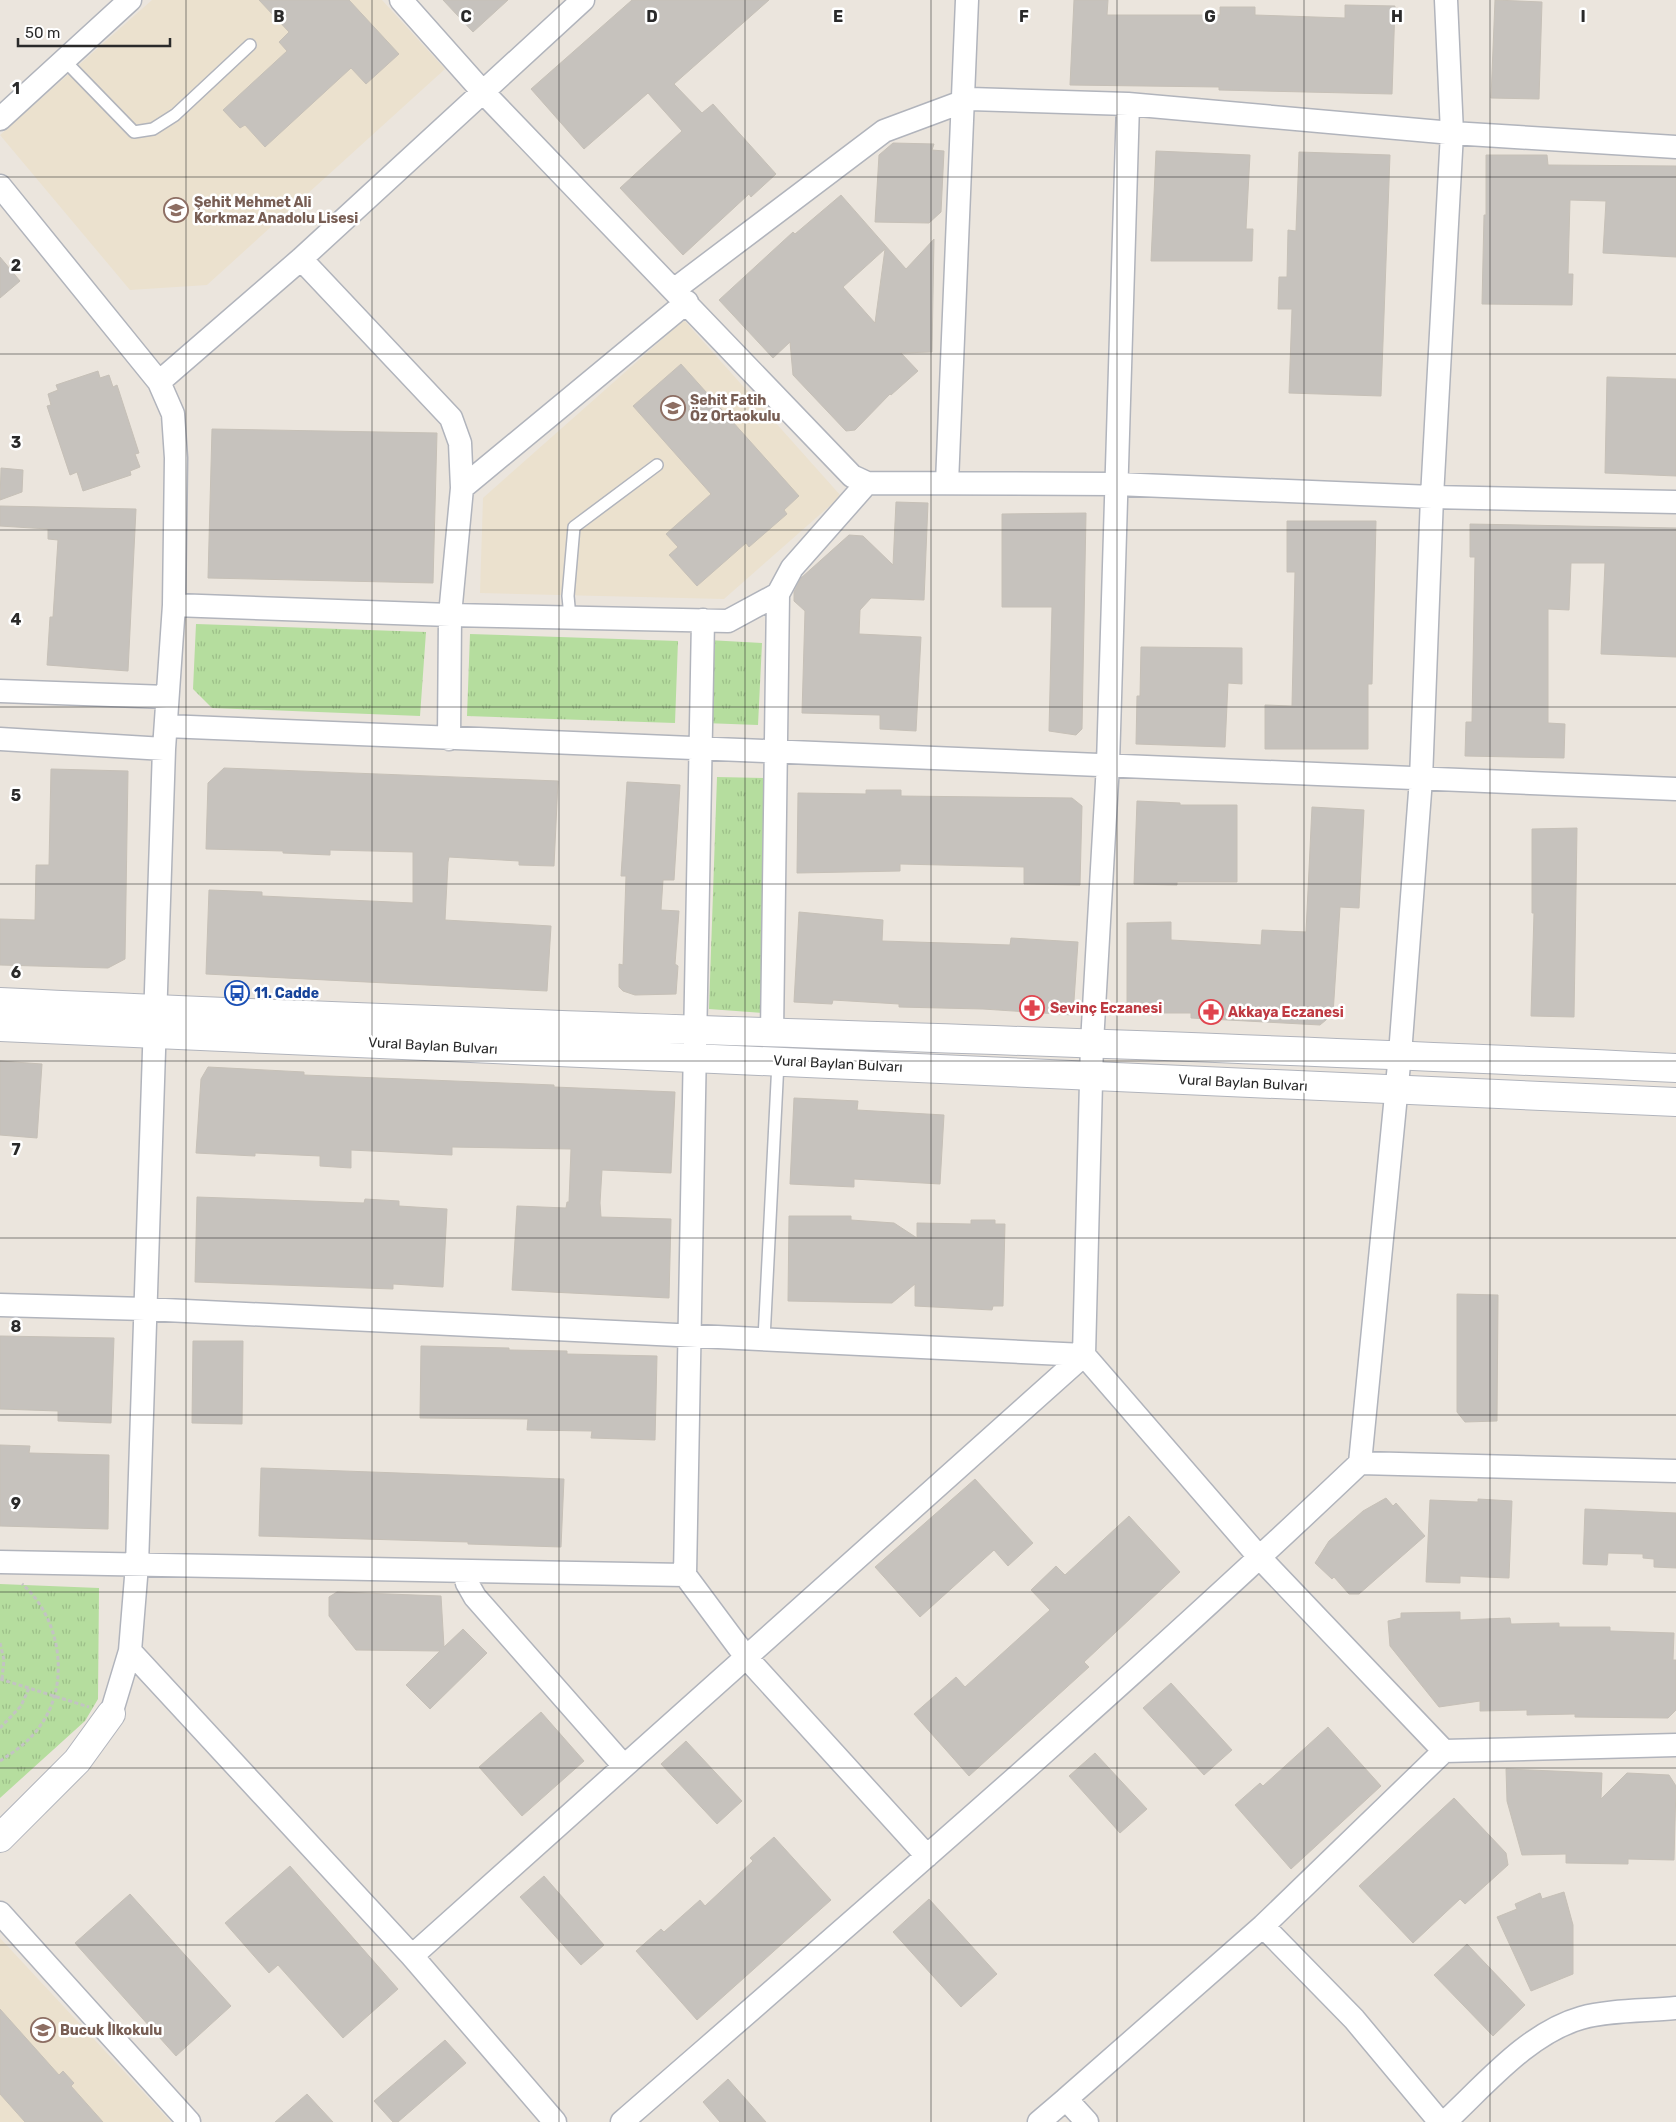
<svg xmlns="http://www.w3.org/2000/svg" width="1676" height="2122" font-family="Rubik,sans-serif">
  <defs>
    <pattern id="park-tufts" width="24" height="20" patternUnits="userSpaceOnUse" patternTransform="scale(1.25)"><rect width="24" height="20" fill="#b5dd9e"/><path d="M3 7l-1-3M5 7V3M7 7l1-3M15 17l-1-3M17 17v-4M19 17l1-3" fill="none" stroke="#9cbe88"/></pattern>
  </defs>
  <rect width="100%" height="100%" fill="#ebe5dd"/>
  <!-- education -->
  <path fill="#ebe1ce" d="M152 0H382L445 69 207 285 130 290 0 135Z
    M684 320 841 496 724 599 480 593 483 498Z
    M0 1938 171 2122H0Z"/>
  <!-- park -->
  <path fill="url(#park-tufts)" d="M196 624 426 632 420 716 212 708 193 689Z
    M470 634 678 641 675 723 467 716Z
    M708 640 762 643 758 725 704 723Z
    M717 777 768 778 763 1013 709 1009Z
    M0 1584 99 1588 98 1699 85 1721 0 1798Z"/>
  <!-- building -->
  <path fill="#c6c2bd" stroke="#c6c0b7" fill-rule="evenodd" d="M259 0H349L399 54 366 84 351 68 265 147 245 125 240 128 223 110 287 51 279 42 289 32Z
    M443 0H508L473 32Z
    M632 0H769L674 84 702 113 713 104 776 174 751 197 749 194 683 255 620 188 682 131 648 93 584 149 531 89Z
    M1074 0H1108L1107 15H1220V7H1255V15L1345 18V5L1395 6 1392 94 1219 90V87L1070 85Z
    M1495 0 1542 2 1539 99 1491 98Z
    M893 143 934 144 932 150 944 151 941 212 929 223 875 222 879 155Z
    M1156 151 1250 155 1246 229H1253L1252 261H1151Z
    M1299 152 1390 155 1381 396 1289 393 1292 309H1278L1279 277H1287L1288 230 1296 231Z
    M1486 155H1547L1548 165 1676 166V257L1603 253 1606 201 1570 200 1568 274H1573L1572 305 1482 304 1484 215H1486Z
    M841 195 906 269 934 239 932 352 901 353 918 371 891 395 890 394 855 430 846 431 793 375 790 342 773 358 719 300 793 232 795 234ZM885 249 875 323 843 287Z
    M0 257 20 281 0 298Z
    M681 364 799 496 784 510 787 514 749 547 746 543 697 586 669 555 678 547 666 534 711 494 633 406Z
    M98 371 100 378 109 375 113 387 117 385 139 453 135 454 140 467 130 471 131 475 83 491 77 472 70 475 47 406 51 405 48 394 58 390 56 385Z
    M1607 377 1676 379V476L1605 473Z
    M212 429 437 433 433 583 208 578Z
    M1 468 23 470 22 492 0 500Z
    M896 502 928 503 924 600 871 598 860 610 859 634 921 637 916 731 880 729V715L802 713 805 611 794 601V592L801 578 849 535 863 536 893 565Z
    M0 506 136 509 128 671 47 665 50 617H53L58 540 48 539V529L0 526Z
    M1086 513 1082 729 1076 735 1049 731 1052 607H1002V514Z
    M1287 521H1376L1372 684H1368V749H1265V705L1292 706 1295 572H1287Z
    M1470 524 1676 528V657L1601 654 1605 563H1571L1569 610 1548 609V723L1565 724 1564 758 1465 756 1466 722H1472L1475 557H1470Z
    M1141 647 1242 648V684L1228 683 1225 747 1136 744 1137 696H1140Z
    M224 768 558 781 554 866 519 865V861L449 857 448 862 445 920 551 926 547 991 206 974 209 890 262 892V896L413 903V852L330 850V855L283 853V851L206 849 208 783Z
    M51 769 128 771 125 959 108 968 0 965V919L35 920 36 865H49Z
    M627 782 680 785 674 880H663L661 910 679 911 675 964 678 966 676 994 635 995 623 991 619 987V964L623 965 626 876H621Z
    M866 790H901V796L1072 798 1082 806 1080 885 1024 884V867L900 864V871L797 873 798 793 866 794Z
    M1137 801 1180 803V805H1237V882H1177V885L1134 884Z
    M1312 807 1364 810 1359 908 1340 907 1333 1014 1320 1025 1191 1018V1013H1127V923L1171 922V940L1261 945 1262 930 1306 932Z
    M1577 828 1574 1017 1531 1016 1534 913H1532V829Z
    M799 912 883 920 882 941 1010 945 1011 938 1078 942 1073 1015 983 1009 899 1007V1004L833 1000 832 1004 794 1002Z
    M0 1061 42 1064 37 1138 0 1135Z
    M208 1067 304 1072V1075L554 1085V1087L675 1092 671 1173 602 1170 600 1203 601 1217 671 1219 669 1298 512 1290 517 1206 566 1208 567 1202H569L571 1149 452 1147V1155L351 1150V1168L320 1166V1156L255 1153V1156L196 1153 201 1079Z
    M794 1098 858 1101 857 1110 944 1115 940 1184 854 1179V1187L790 1184Z
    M197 1197 364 1203 365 1199 399 1201V1206L447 1209 443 1287 393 1284V1289L195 1282Z
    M789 1216H851V1220L894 1223 917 1238V1223L971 1224V1220H995V1224H1005L1003 1306H993L992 1310 915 1306V1284L892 1303 788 1301Z
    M1457 1294 1498 1295 1497 1421 1465 1422 1457 1412Z
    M0 1336 114 1338 111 1423 58 1421V1411L0 1409Z
    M193 1341H243L242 1424 192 1423Z
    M421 1346 509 1348V1350L567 1351V1354L657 1356 655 1440 591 1438 592 1431 527 1430 528 1419 420 1418Z
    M0 1445 30 1446 29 1453 109 1455 108 1529 0 1526Z
    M261 1468 564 1479 561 1547 468 1544V1542L259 1536Z
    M975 1479 1033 1543 1008 1566 994 1550 920 1617 875 1567Z
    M1386 1498 1393 1506 1396 1503 1425 1536 1359 1594H1349L1334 1577 1332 1579 1315 1563 1329 1541 1363 1511Z
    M1478 1499 1512 1501 1509 1578 1460 1576V1583L1426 1582 1430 1500 1478 1502Z
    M1585 1509 1676 1513V1568L1654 1567V1559L1643 1558V1554L1608 1553 1607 1565 1583 1564Z
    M1129 1516 1180 1572 1084 1662 1089 1667 969 1776 914 1714 956 1677 965 1687 1050 1610 1031 1590 1056 1566 1065 1575Z
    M337 1592 441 1596 444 1647 463 1629 487 1653 430 1709 406 1685 440 1651 356 1650 329 1616V1597Z
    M1460 1612V1620L1510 1618 1511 1624 1559 1623V1627H1610V1631L1674 1633 1673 1660H1676V1710L1668 1718 1575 1717V1714L1527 1715V1710L1480 1711V1701L1439 1707 1390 1646 1388 1621 1401 1618V1613Z
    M1171 1683 1232 1750 1204 1775 1143 1708Z
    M541 1712 584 1761 522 1816 479 1767Z
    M1328 1727 1381 1786 1291 1869 1235 1805 1260 1783 1263 1786Z
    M686 1741 742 1801 717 1824 661 1764Z
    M1095 1753 1147 1809 1120 1833 1069 1776Z
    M1506 1769 1602 1773 1601 1799 1627 1773 1669 1775 1676 1786 1674 1860 1628 1859V1864L1566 1863V1854L1522 1855 1507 1801Z
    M1454 1798 1506 1853 1508 1865 1465 1904 1460 1899 1413 1943 1359 1886Z
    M774 1837 831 1900 697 2020 636 1951 661 1929 664 1932 700 1900 705 1906 753 1861 750 1858Z
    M290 1866 398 1989 343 2038 278 1965 269 1973 225 1923Z
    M544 1876 604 1945 581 1965 520 1897Z
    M1564 1892 1573 1925V1974L1531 1991 1497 1917 1517 1909 1515 1904 1540 1893 1542 1899Z
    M130 1894 231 2006 176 2056 75 1943Z
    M929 1899 997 1974 961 2007 893 1932Z
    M1467 1944 1525 2005 1493 2036 1434 1975Z
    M0 2009 59 2075 63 2071 74 2083 71 2086 103 2122H25L0 2094Z
    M445 2040 466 2063 398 2122H393L374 2101Z
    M728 2079 766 2122H720L703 2102Z
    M307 2094 333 2122H275Z"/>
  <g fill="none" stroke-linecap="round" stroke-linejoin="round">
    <defs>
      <path id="service" d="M65 61 134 132 153 129 175 115 250 45
        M570 617 568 596 574 527 657 465
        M764 1339 778 1062"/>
      <path id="minor" d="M401 0 482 91 852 476 867 483 1116 484 1432 497 1676 502
        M1128 104 1108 764 1092 1043 1084 1355 1260 1558 1444 1751 1676 1745
        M0 119 130 0
        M0 186 159 382 173 414 176 458 174 605 164 749 137 1565 130 1651 111 1714
        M301 259 451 418 460 443 462 488 450 615 449 739
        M675 289 884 131 970 99 1128 104 1452 133 1446 0
        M159 382 301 259 583 0
        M947 483 967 0
        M462 488 687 302
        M174 605 450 615 728 621 778 594
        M0 691 167 697
        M166 726 1676 789
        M0 739 164 749
        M772 1033 778 594 792 568 867 483
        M0 1305 145 1309 1084 1355
        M1360 1463 1400 1054 1421 779 1432 497 1452 133 1676 147
        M0 1562 685 1575 746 1657 927 1856
        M464 1571 467 1583 475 1597 624 1766
        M685 1575 703 620
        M130 1651 412 1956 555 2122
        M0 1913 189 2122
        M1263 1926 1354 2019 1440 2122
        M412 1956 1084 1355
        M1066 2099 1263 1926 1444 1751
        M622 2122C871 1905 1121 1690 1360 1463L1676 1471
        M1039 2122 1066 2099 1087 2122
        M1445 2122C1485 2085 1528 2033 1581 2018 1609 2010 1646 2011 1676 2008"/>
      <path id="tertiary" d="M0 1838 77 1761 111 1714"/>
      <path id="secondary" d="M0 1002C558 1029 1118 1040 1676 1068
        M0 1027 1676 1102"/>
    </defs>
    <!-- service casing -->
    <use href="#service" stroke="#b1b4bc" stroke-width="14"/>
    <!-- minor casing -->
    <use href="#minor" stroke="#b1b4bc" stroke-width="25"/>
    <!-- tertiary casing -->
    <use href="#tertiary" stroke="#b1b4bc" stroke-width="30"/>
    <!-- secondary casing -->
    <use href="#secondary" stroke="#b1b4bc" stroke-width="30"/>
    <!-- path -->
    <path stroke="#c3c3c3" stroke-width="3" stroke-dasharray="4 2.5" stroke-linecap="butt" d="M0 1643 4 1660 2 1679
      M0 1679 89 1707
      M0 1728 21 1706 29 1688
      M0 1761C15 1751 30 1741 40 1726 71 1684 61 1618 22 1584"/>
    <!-- service -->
    <use href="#service" stroke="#fff" stroke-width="11"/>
    <!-- minor -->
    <use href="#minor" stroke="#fff" stroke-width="22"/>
    <!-- tertiary -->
    <use href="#tertiary" stroke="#fff" stroke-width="28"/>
    <!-- secondary -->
    <use href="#secondary" stroke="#fff" stroke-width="28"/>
  </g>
  <!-- grid -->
  <path fill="none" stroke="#2a2a2a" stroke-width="1" stroke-opacity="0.55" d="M186 0V2122M372 0V2122M559 0V2122M745 0V2122M931 0V2122M1117 0V2122M1304 0V2122M1490 0V2122M0 177H1676M0 354H1676M0 530H1676M0 707H1676M0 884H1676M0 1061H1676M0 1238H1676M0 1415H1676M0 1592H1676M0 1768H1676M0 1945H1676"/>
  <!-- icons -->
  <defs>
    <symbol id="school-ring" viewBox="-11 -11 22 22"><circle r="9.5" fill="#fff" stroke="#8d6e63" stroke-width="1.5"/><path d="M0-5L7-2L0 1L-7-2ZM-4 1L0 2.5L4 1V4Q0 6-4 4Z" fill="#8d6e63"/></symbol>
    <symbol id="bus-ring" viewBox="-11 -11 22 22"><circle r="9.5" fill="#fff" stroke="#1a4fb4" stroke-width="1.5"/><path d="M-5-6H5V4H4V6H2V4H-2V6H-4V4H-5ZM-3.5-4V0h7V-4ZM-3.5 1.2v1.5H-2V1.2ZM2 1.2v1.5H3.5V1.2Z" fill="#1a4fb4"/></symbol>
    <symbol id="pharmacy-ring" viewBox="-11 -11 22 22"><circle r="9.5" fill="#fff" stroke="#e0444e" stroke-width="1.5"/><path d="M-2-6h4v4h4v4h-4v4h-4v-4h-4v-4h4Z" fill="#e0444e"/></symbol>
  </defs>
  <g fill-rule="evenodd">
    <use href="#school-ring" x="162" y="196" width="28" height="28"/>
    <use href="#school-ring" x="659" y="394" width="28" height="28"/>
    <use href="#bus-ring" x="223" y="979" width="28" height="28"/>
    <use href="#pharmacy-ring" x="1018" y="994" width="28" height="28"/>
    <use href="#pharmacy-ring" x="1197" y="998" width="28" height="28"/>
    <use href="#school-ring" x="29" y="2016" width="28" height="28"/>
  </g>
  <g text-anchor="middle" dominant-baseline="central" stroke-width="5" stroke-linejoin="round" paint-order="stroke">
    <!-- education labels -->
    <g font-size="14" font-weight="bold" fill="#785e54" stroke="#fff" text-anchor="start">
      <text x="194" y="202">Şehit Mehmet Ali<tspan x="194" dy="16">Korkmaz Anadolu Lisesi</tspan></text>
      <text x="690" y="400">Şehit Fatih<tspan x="690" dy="16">Öz Ortaokulu</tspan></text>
      <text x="60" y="2030">Bucuk İlkokulu</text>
    </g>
    <!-- transit labels -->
    <g font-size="14" font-weight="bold" fill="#164399" stroke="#fff" text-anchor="start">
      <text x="254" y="993">11. Cadde</text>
    </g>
    <!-- health labels -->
    <g font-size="14" font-weight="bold" fill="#be3a42" stroke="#fff" text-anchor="start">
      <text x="1050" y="1008">Sevinç Eczanesi</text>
      <text x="1228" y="1012">Akkaya Eczanesi</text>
    </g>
    <!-- street labels -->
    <g font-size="14" fill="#2a2a2a" stroke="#fff">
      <text transform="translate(433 1046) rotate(3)">Vural Baylan Bulvarı</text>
      <text transform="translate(838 1064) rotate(3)">Vural Baylan Bulvarı</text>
      <text transform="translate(1243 1083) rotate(3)">Vural Baylan Bulvarı</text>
    </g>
  </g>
  <g font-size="16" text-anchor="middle" font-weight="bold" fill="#2a2a2a" stroke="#fff" stroke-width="5" stroke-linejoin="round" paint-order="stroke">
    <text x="279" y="22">B</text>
    <text x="466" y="22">C</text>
    <text x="652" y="22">D</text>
    <text x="838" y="22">E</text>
    <text x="1024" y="22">F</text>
    <text x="1210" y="22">G</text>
    <text x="1397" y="22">H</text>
    <text x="1583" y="22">I</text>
    <text x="16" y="94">1</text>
    <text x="16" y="271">2</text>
    <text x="16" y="448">3</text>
    <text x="16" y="625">4</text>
    <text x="16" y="801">5</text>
    <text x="16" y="978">6</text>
    <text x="16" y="1155">7</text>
    <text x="16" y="1332">8</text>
    <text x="16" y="1509">9</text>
  </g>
  <!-- scale -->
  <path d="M18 38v8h152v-8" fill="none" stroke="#2a2a2a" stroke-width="2.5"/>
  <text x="25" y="38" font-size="15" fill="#2a2a2a" stroke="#ffffff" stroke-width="4" paint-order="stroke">50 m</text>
</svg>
